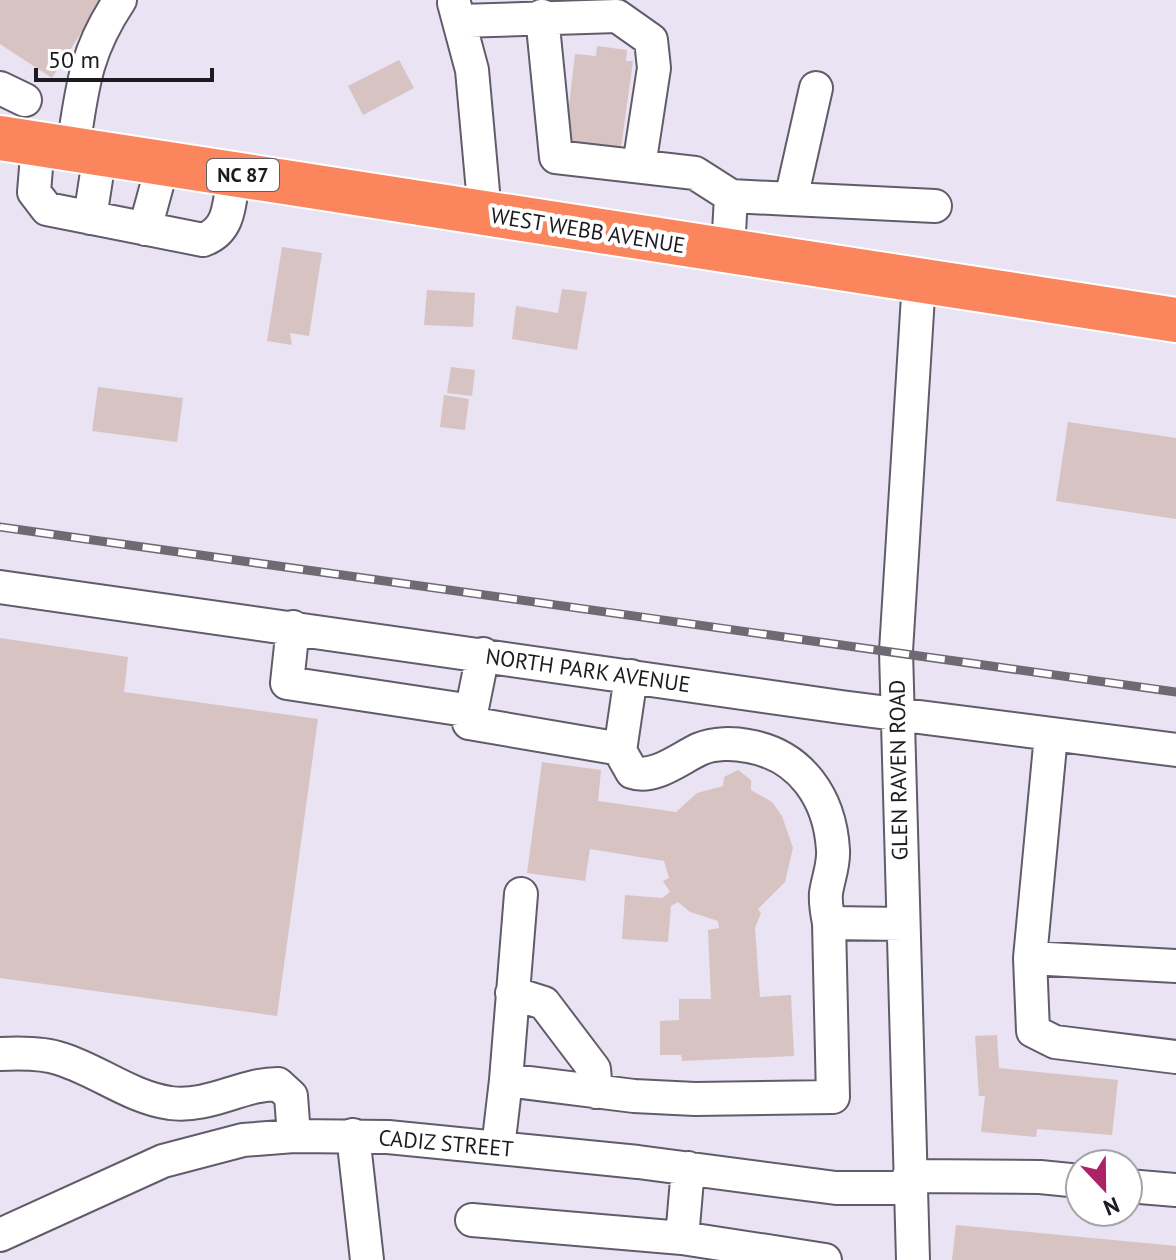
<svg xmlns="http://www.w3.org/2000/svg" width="1176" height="1260" font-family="'PT Sans',sans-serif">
  <rect width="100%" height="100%" fill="#e9e3f3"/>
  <!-- building -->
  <path fill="#d7c4c2" d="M0 0H102L52 78 0 44Z
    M597 46 627 50 626 61H633L620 155 564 148 575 54 596 56Z
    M399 60 414 88 363 115 348 86Z
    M282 247 322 253 309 336 290 333 292 345 267 341Z
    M562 289 587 292 577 350 512 339 516 306 558 313Z
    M427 290 475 293 473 327 424 325Z
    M451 367 475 370 472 396 447 393Z
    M98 387 183 398 177 442 92 431Z
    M444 395 469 399 465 430 440 427Z
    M1068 422 1176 438V519L1056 501Z
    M0 638 128 657 124 692 318 719 277 1016 0 978Z
    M542 762 601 770 598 801 676 812 697 793 723 786 724 777 738 770 751 780V790L772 802 782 816 793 848 785 882 758 909 761 913 755 928 760 997 791 995 794 1056 682 1061 681 1055H660V1021L679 1020V999H711L708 930 719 928 718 921 690 912 678 902 671 906 668 942 622 939 625 895 662 898 670 892 663 881 669 878 664 861 590 849 585 881 527 873Z
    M997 1035 999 1068 1118 1080 1112 1135 1037 1129 1036 1137 981 1132 985 1096H979L975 1036Z
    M956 1225 1176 1246V1260H952Z"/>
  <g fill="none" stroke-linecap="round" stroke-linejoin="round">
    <defs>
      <path id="minor" d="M454 3 472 70 485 214
        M542 16 556 157 695 173 731 196 728 251
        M460 21 617 16 651 40 654 68 639 166
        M0 88 25 100
        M816 88 791 199 935 206
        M38 144 34 192 47 209 203 240C232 230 229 200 234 173
        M73 149C82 88 85 52 120 0
        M731 196 791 199
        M90 218 100 153
        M145 229 163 163
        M0 587 841 707 1176 750
        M293 627 287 683 472 711
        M483 654 469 723 621 749
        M631 676 620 751 632 772C654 780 680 758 700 749 714 743 733 743 748 746 801 755 830 798 833 850 834 865 828 879 826 893 825 903 827 913 829 923
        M1051 735 1030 958 1033 1031 1055 1042 1176 1057
        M1030 958 1176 966
        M512 993 544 1003 594 1069 596 1092
        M0 1054C19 1053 44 1053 61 1059 99 1071 130 1097 170 1103 210 1108 241 1084 278 1084L291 1096 294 1136
        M506 1080 521 894
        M353 1135 367 1260
        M498 1148 506 1080 634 1096 695 1099 833 1097 829 923 903 924
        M688 1168 682 1238 825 1260
        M909 1176 1040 1177 1080 1181
        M1128 1186 1176 1190
        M472 1220 682 1238
        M0 1235 163 1161 243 1140 294 1136 388 1137 638 1162 836 1188H909
        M913 1260 896 651 919 280"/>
      <path id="highway" d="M0 138 1176 320"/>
    </defs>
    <!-- minor casing -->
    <use href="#minor" stroke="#615c69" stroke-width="36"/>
    <!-- highway casing -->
    <use href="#highway" stroke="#fff" stroke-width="48"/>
    <!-- minor -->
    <use href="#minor" stroke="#fff" stroke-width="32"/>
    <!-- highway -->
    <use href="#highway" stroke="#fb855d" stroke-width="44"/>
    <defs>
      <path id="rail" d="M0 527 1176 692"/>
    </defs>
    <!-- rail casing -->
    <use href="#rail" stroke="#6d6a73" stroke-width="9"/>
    <!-- rail -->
    <use href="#rail" stroke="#fff" stroke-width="6" stroke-dasharray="18" stroke-linecap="butt"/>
  </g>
  <g text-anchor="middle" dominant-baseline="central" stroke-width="8" stroke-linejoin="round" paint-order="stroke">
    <!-- shield labels -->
    <rect fill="#fff" stroke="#615f63" stroke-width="2" x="207" y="159" width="72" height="32" rx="6"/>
    <g font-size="20" font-weight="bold" fill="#1d1b20">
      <text x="243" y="175">NC 87</text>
    </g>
    <!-- street labels -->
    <g font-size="22" fill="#1d1b20" stroke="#fff">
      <text transform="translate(588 230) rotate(9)">WEST WEBB AVENUE</text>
      <text transform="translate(588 670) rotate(8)">NORTH PARK AVENUE</text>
      <text transform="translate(898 770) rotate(-91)">GLEN RAVEN ROAD</text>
      <text transform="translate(446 1143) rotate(5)">CADIZ STREET</text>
    </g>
  </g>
  <!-- north arrow -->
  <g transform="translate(1104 1188) rotate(158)"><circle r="38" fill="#ffffff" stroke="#a5a4a6" stroke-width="2"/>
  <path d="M0-6L14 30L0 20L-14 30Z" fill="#ab2266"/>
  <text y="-12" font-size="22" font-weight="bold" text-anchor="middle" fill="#1d1b20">N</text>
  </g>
  <!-- scale -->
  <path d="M36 68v12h176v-12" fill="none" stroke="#1d1b20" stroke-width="4"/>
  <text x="48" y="68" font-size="24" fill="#1d1b20" stroke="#ffffff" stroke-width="6" paint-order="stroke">50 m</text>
</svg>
